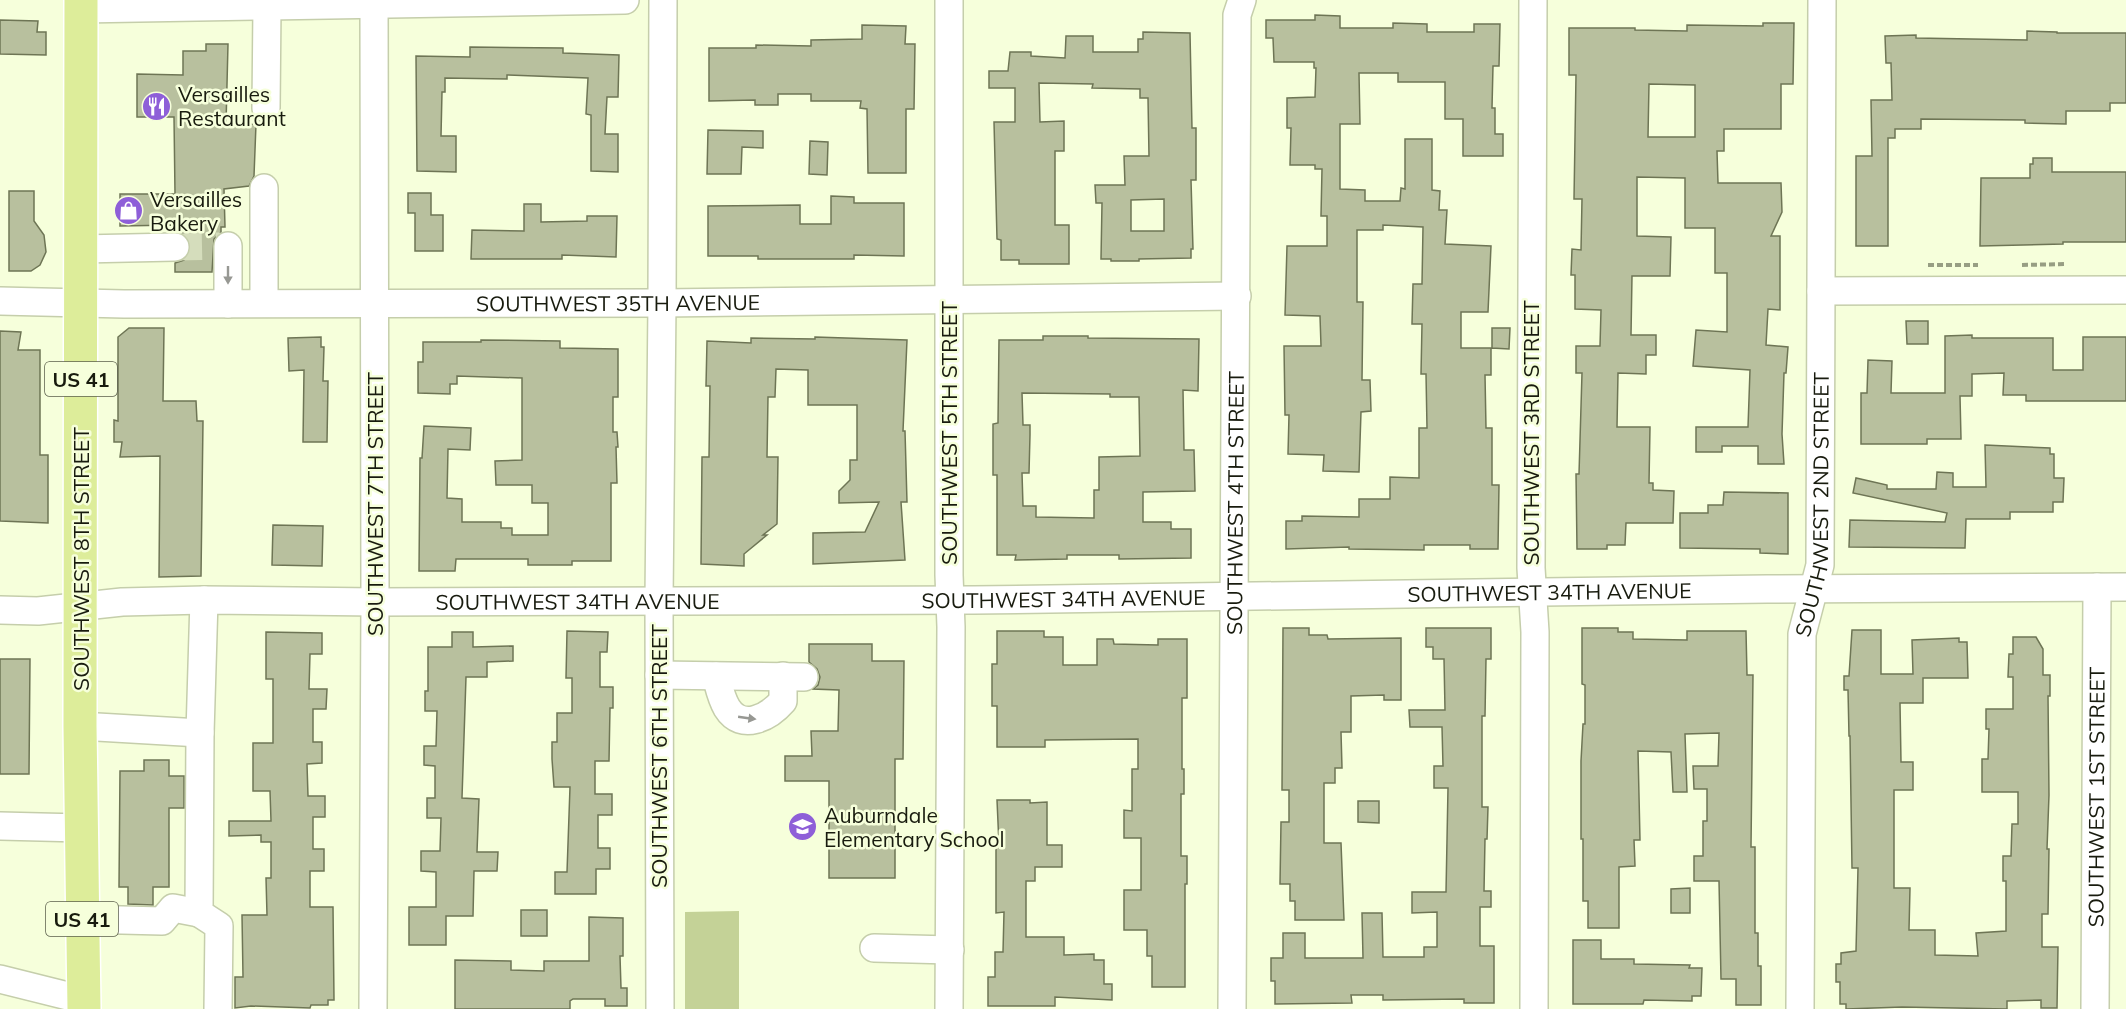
<svg xmlns="http://www.w3.org/2000/svg" width="2126" height="1009" font-family="Mulish,sans-serif">
  <rect width="100%" height="100%" fill="#f6ffdb"/>
  <!-- green -->
  <path fill="#c4d297" d="M739 911V1009H685V912Z"/>
  <!-- building -->
  <path fill="#b8c09e" stroke="#6e7555" stroke-width="1.5" fill-rule="evenodd" d="M1315 15 1340 16V28H1393V23L1427 24V32H1474V24H1500L1499 66H1493L1492 108H1495V134H1503V156H1463V119H1445V82H1398V73H1359L1360 124H1340V189L1365 190V201H1400L1401 188 1405 189V139H1432V190L1440 191 1439 210H1447L1445 244 1491 246 1488 312H1461V348H1491V375H1485L1486 428H1492V485H1499L1498 549H1470V545H1424V550L1349 549V547L1286 549V521H1302V516L1359 517V499H1390V477L1419 478V428H1427L1426 374H1421L1422 324H1412L1413 284H1422L1423 227 1383 225V230H1357V302H1363L1362 380H1370L1371 411 1361 412 1359 472 1323 471 1324 455 1288 454 1289 415H1285L1284 346H1321L1320 316 1285 315 1287 246H1327V216H1321L1322 169H1315V165H1290L1291 128H1287V98L1315 97 1316 68H1314V62H1274L1273 38H1266V20H1315Z
    M0 20 38 21 37 32H46V55L0 54Z
    M1763 23H1794L1793 84H1781V129H1724V151H1717L1718 183H1781L1782 212 1771 236H1780V310L1768 309 1766 345 1788 347 1786 373H1784L1782 434 1784 464H1758V446H1722V452H1696V427H1748L1750 370 1693 366 1696 330 1727 332V273H1715V228H1685V178L1637 177V236L1671 237 1670 276H1632L1631 335H1656V355H1646V374L1618 373 1617 427H1650L1649 483H1653V490L1674 491 1673 523H1626L1625 545H1607V549H1577L1576 474H1579L1582 373H1576V346H1600L1601 310 1575 309V275H1571L1572 249 1581 250 1582 199H1574L1576 75H1569V28H1635V30L1687 31V25L1763 26ZM1649 84 1695 85V137H1648Z
    M862 25 906 26 905 44H915L914 109H906V173H868L867 109 860 108 861 101H811V94H778V105H755V100L709 101V48H756V45L811 46V40L862 39Z
    M2027 31 2057 32V33H2126V103H2110V111H2066V124L2025 123V120L1921 119V129H1895V138H1888V246H1856V156H1872L1871 100H1892L1891 63H1886L1885 36 1916 35V38L2027 40Z
    M1143 32 1190 33 1192 128H1196V180H1191L1193 249H1191V258L1139 259V261H1111V259H1101L1102 203H1096L1095 185H1125L1124 156H1149L1148 98H1140V89L1092 88 1093 84 1039 83 1040 122 1064 121V151H1055V225H1069V264H1019V260H1001V240L997 239 994 122H1015V88H989V71H1008L1010 52H1031V56L1065 58 1066 36H1093V52H1138V39H1143ZM1164 199V231H1131V200Z
    M206 44H228L226 125 256 124 254 176 249 186 224 189 225 227H221V232L214 239 212 272H175V263L184 260 189 254 191 246 188 238 182 233 175 231V225L120 226V194H175L174 117H137V74L183 75V51H206Z
    M470 47 563 48V53L619 55 618 97H607L605 134H618V172L591 171V115L586 114 588 78 507 75V79L445 78V92H442L441 136H456V172L417 171 416 56 470 57Z
    M708 130 763 131V148L742 147 741 174H707Z
    M810 141 828 142 827 175 809 174Z
    M2033 158H2052V172H2126V242H2063V244L1980 246 1981 178H2030V164H2033Z
    M9 191H34V221L44 235 46 252 40 265 31 271H9Z
    M408 193H431V215H443V251H415V213H408Z
    M831 196 854 197V203H904V256L854 255V259H758V256H708V206L800 205V224H831Z
    M524 204H541V222L587 221V216H617L616 257 562 255V259H471L472 230 524 231Z
    M1906 321H1928V344H1907Z
    M129 328H164L163 401H196L197 421H203L201 576 159 577 160 456 120 457 122 442H114V420L118 421V337Z
    M1492 328H1510L1509 349 1492 348Z
    M0 331 21 332 18 350H40V455H48V523L0 521Z
    M1972 335V338H2053V370H2083V337H2126V401H2026V395H2003L2004 373 1972 374V396H1960L1961 439H1927V444H1861V393H1867L1868 360 1892 361 1891 393H1945V336Z
    M1043 336H1088V338L1199 339 1198 391 1183 390 1184 450H1194L1195 491 1143 492V522H1171V529H1191V558L1119 559V555H1067V559L1015 560 1016 555H997V475H993V424L998 423 999 340H1043ZM1022 393 1110 394V397H1139L1140 456 1099 457V490H1094V518L1036 517V506H1023L1022 473H1029L1030 435V425H1023Z
    M321 337V347H324L323 381H328L327 442H303L304 370 289 371 288 338Z
    M815 337 907 340 903 431H905L907 502H901L905 560 813 564V533L865 532 879 502 839 503V491L850 480V460H857V405H808V370L776 369 775 397H768L767 457H778L777 524 763 535H767L744 554V566L701 564 702 457H709L710 386H706L707 341 751 343V338L815 339Z
    M481 340 560 341V348L618 349V397H613V432H617L618 447H616L617 483H611V561H572V565H528V559H456L455 571H419L420 458H422L424 426 471 428 470 450 448 449 447 498 462 499V522H501V528H512V535H548V503H532V485H496L495 461 522 460V378L457 376V384H450V394L418 393V362H423V342H481Z
    M1985 445 2050 448V454H2054V478H2064L2063 502H2053V512H2010V519H1966L1965 548 1849 547 1850 520 1945 522 1947 513 1853 493 1856 478 1887 485V489H1936L1937 472 1953 473V487H1986Z
    M1724 492 1788 493V554L1760 553V549L1680 548V513H1708V505H1723Z
    M273 525 323 526 322 566 272 565Z
    M1283 628H1309V635H1327L1328 639 1401 638V700H1384V695L1351 696V732H1341L1342 768H1335V783H1324V843H1341L1344 920H1295V901H1290V884H1280L1281 822H1289V790H1282Z
    M1426 628H1491V659H1486L1485 716H1482V807H1488L1487 839H1485L1484 891H1491V907H1480V946H1494V1003H1464V999L1383 1000V995H1351L1352 1003 1275 1004V981H1271V958H1283V933H1305V958H1363L1362 913H1382L1383 957H1424V947H1437V912L1412 913V892H1446L1448 788H1434V766H1443L1442 727H1410L1409 710H1445L1444 659H1433V647H1426Z
    M1582 628H1618V632H1633V639L1687 640V631H1746L1747 675H1753L1751 847H1755V933H1758V966H1761V1005H1736V979H1721L1719 881H1694V856H1703V821H1707V789H1694L1693 766H1718L1719 733 1685 734 1687 792H1673L1671 752 1638 751 1640 840H1634L1635 866 1619 867V928H1588V901H1583V839H1581V761L1583 724H1585V685L1582 684Z
    M1852 630H1881V674H1913L1912 640 1959 638V642H1967L1968 678H1923V703H1900L1901 762H1913V790H1894V888H1910L1909 930H1935V955L1978 956 1976 933 2006 931V881H2003V856H2011L2012 824H2018V792H1982V759H1988L1989 729H1986V709H2013V677H2008L2009 654H2013V637H2036L2043 649V675H2050V696H2048L2049 795 2047 849H2049L2048 914H2042V947H2058L2057 1008H2041V1000L2007 1001V1009L1902 1007 1846 1009V1004H1840V982H1836V964H1841V953L1856 951 1858 868H1852L1850 736H1849L1848 690H1844V676H1849Z
    M567 631 608 632 607 652H600V687H613V708H610L609 761H595V794H612V815H598V848H610V869H596V894H555V872H567L570 787H554L552 759V742H557V713H572V678H566Z
    M997 631H1044V637H1063V665H1097V639H1113L1114 644 1158 645V639H1187V698H1182V769H1184V794H1181V856H1187V884H1185V987H1152V956H1147V930H1124V890H1141V838H1124V810L1132 811V769H1138V739L1045 740V747H997V706H992V664H997Z
    M266 632 322 633V654H310L309 689H327L326 709H313V742H322V763L307 764 308 796H325V817H313V849H324V871H310V907H333L334 1000H328V1005H311L310 1008 251 1006 235 1008V977H243L242 915H267L266 878H271V842H261V835L229 836V821H271L270 791H253V743H273V679H266Z
    M452 632H473V647L513 646V661L487 662V677H466L462 798 479 799 477 852H498L497 871H474L473 916H446V945H409V907H436V872L421 871V851H440L441 818H427V798H435V766L424 765V746H436L437 711H425V691H428V647H452Z
    M809 644H872V661H904L903 759H895V878H829V781H785V756H812L811 731H838L839 690 813 689 818 685 820 677 817 669 809 662Z
    M0 659H30L29 774H0Z
    M144 760H169V776H184V808H169V887H153V905L128 904V887H119L120 771H144Z
    M997 800H1030V803L1047 802V845H1062V867H1035V881H1026V937H1064V955L1094 954V960H1104V984H1112V1000L1055 997V1006H988V977H995V952H1003L1004 912 996 913V845H999Z
    M1358 801H1379V823L1358 822Z
    M1690 888V913H1671V889Z
    M521 910H547V936H521Z
    M589 917 623 918V956H620L621 988H627V1006H605V999H573L570 1001V1009H455V960L511 961V970L544 971V961H589Z
    M1573 940H1601V959H1634V964L1690 965 1689 968H1702L1701 996H1692V1001L1644 1000 1643 1004H1573Z"/>
  <g fill="none" stroke-linecap="round" stroke-linejoin="round">
    <!-- minor-tunnel -->
    <path stroke="#d5ddbc" stroke-width="27" stroke-dasharray="27 14" stroke-linecap="butt" d="M175 247 221 246"/>
    <defs>
      <g id="minor">
        <path d="M949 0V575L951 627 949 1009"/>
        <path d="M1533 0 1531 568 1535 632 1534 1009"/>
        <path d="M81 9 625 0"/>
        <path d="M266 108 267 6"/>
        <path d="M82 249 175 247"/>
        <path d="M1821 291 2126 290"/>
        <path id="s1" d="M0 301 124 304 662 303 1237 296"/>
        <path d="M264 303V188"/>
        <path d="M228 304V246"/>
        <path d="M204 600 200 733 199 913 219 926 218 1009"/>
        <path id="s2" d="M0 610 38 611 122 602 204 600 375 602 974 600 1767 589 2126 587"/>
        <path d="M659 675 804 677"/>
        <path d="M716 676C719 687 721 698 727 708 742 732 769 717 783 701V676"/>
        <path d="M80 726 200 733"/>
        <path d="M0 826 81 828"/>
        <path d="M82 919 162 921 173 908 199 913"/>
        <path d="M874 948 950 950"/>
        <path d="M0 979 84 1000"/>
        <path d="M373 1009 375 602 374 0"/>
        <path d="M660 1009 659 600 662 303 663 0"/>
        <path id="s3" d="M1232 1009C1233 677 1237 346 1237 15L1242 0"/>
        <path id="s4" d="M1800 1009 1802 634 1820 565 1822 0"/>
        <path id="s5" d="M2095 1009 2097 587"/>
      </g>
      <path id="major" d="M81 0 80 726 84 1009"/>
    </defs>
    <!-- minor casing -->
    <use href="#minor" stroke="#c5ceab" stroke-width="30"/>
    <!-- major casing -->
    <use href="#major" stroke="#fff" stroke-width="36"/>
    <!-- path -->
    <path stroke="#979e83" stroke-width="4" stroke-dasharray="6 3" stroke-linecap="butt" d="M1928 265H1978
      M2022 265 2067 264"/>
    <!-- minor -->
    <use href="#minor" stroke="#fff" stroke-width="27"/>
    <!-- major -->
    <use href="#major" stroke="#dded9a" stroke-width="33"/>
  </g>
  <!-- one-way arrows -->
  <defs><path id="oneway-solid" d="M-6-.8H1V-3.2L6.5 0L1 3.2V.8H-6Z" transform="scale(1.5)"/></defs>
  <g fill="#979893">
    <use href="#oneway-solid" transform="translate(228 275) rotate(90)"/>
    <use href="#oneway-solid" transform="translate(747 718) rotate(8)"/>
  </g>
  <!-- icons -->
  <defs>
    <symbol id="restaurant-disc" viewBox="-11 -11 22 22"><circle r="9.5" fill="#8e5fd8" stroke="#f6ffdb"/><path d="M-5-6h1v4h1v-4h1v4h1v-4h1v5L-1.5 .5V6h-2V.5L-5-1ZM5-6V6H3V1.5H1.5Q1.5-4 5-6Z" fill="#fff"/></symbol>
    <symbol id="shop-disc" viewBox="-11 -11 22 22"><circle r="9.5" fill="#8e5fd8" stroke="#f6ffdb"/><path d="M-5-2.5h2.3a2.7 3.5 0 0 1 5.4 0H5L5.5 6h-11ZM-1.5-2.5h3a1.5 2.3 0 0 0-3 0Z" fill="#fff"/></symbol>
    <symbol id="school-disc" viewBox="-11 -11 22 22"><circle r="9.5" fill="#8e5fd8" stroke="#f6ffdb"/><path d="M0-5L7-2L0 1L-7-2ZM-4 1L0 2.5L4 1V4Q0 6-4 4Z" fill="#fff"/></symbol>
  </defs>
  <g fill-rule="evenodd">
    <use href="#restaurant-disc" x="140" y="90" width="33" height="33"/>
    <use href="#shop-disc" x="112" y="194" width="33" height="33"/>
    <use href="#school-disc" x="786" y="810" width="33" height="33"/>
  </g>
  <g text-anchor="middle" dominant-baseline="central" stroke-width="5" stroke-linejoin="round" paint-order="stroke">
    <!-- shield labels -->
    <g fill="#f6ffdb" stroke="#5b5f4c" stroke-width="1.5">
      <rect x="45" y="362" width="72" height="34" rx="4.5"/>
      <rect x="46" y="902" width="72" height="34" rx="4.5"/>
    </g>
    <g font-size="20" font-weight="bold" fill="#181b0e">
      <text x="81" y="379">US 41</text>
      <text x="82" y="919">US 41</text>
    </g>
    <!-- poi labels -->
    <g font-size="21" fill="#181b0e" stroke="#f6ffdb" text-anchor="start">
      <text x="178" y="94">Versailles<tspan x="178" dy="24">Restaurant</tspan></text>
      <text x="150" y="199">Versailles<tspan x="150" dy="24">Bakery</tspan></text>
      <text x="824" y="815">Auburndale<tspan x="824" dy="24">Elementary School</tspan></text>
    </g>
    <!-- street labels -->
    <g font-size="21" fill="#181b0e" stroke="#f6ffdb">
      <text stroke="none"><textPath href="#s1" startOffset="618">SOUTHWEST 35TH AVENUE</textPath></text>
      <text transform="translate(949 433) rotate(-90)">SOUTHWEST 5TH STREET</text>
      <text transform="translate(1531 433) rotate(-90)">SOUTHWEST 3RD STREET</text>
      <text transform="translate(375 504) rotate(-90)">SOUTHWEST 7TH STREET</text>
      <text stroke="none"><textPath href="#s3" startOffset="506">SOUTHWEST 4TH STREET</textPath></text>
      <text stroke="none"><textPath href="#s4" startOffset="506">SOUTHWEST 2ND STREET</textPath></text>
      <text transform="translate(81 559) rotate(-90)">SOUTHWEST 8TH STREET</text>
      <text stroke="none"><textPath href="#s2" startOffset="1550">SOUTHWEST 34TH AVENUE</textPath></text>
      <text stroke="none"><textPath href="#s2" startOffset="1064">SOUTHWEST 34TH AVENUE</textPath></text>
      <text stroke="none"><textPath href="#s2" startOffset="578">SOUTHWEST 34TH AVENUE</textPath></text>
      <text transform="translate(659 756) rotate(-90)">SOUTHWEST 6TH STREET</text>
      <text stroke="none"><textPath href="#s5" startOffset="212">SOUTHWEST 1ST STREET</textPath></text>
    </g>
  </g>
</svg>
